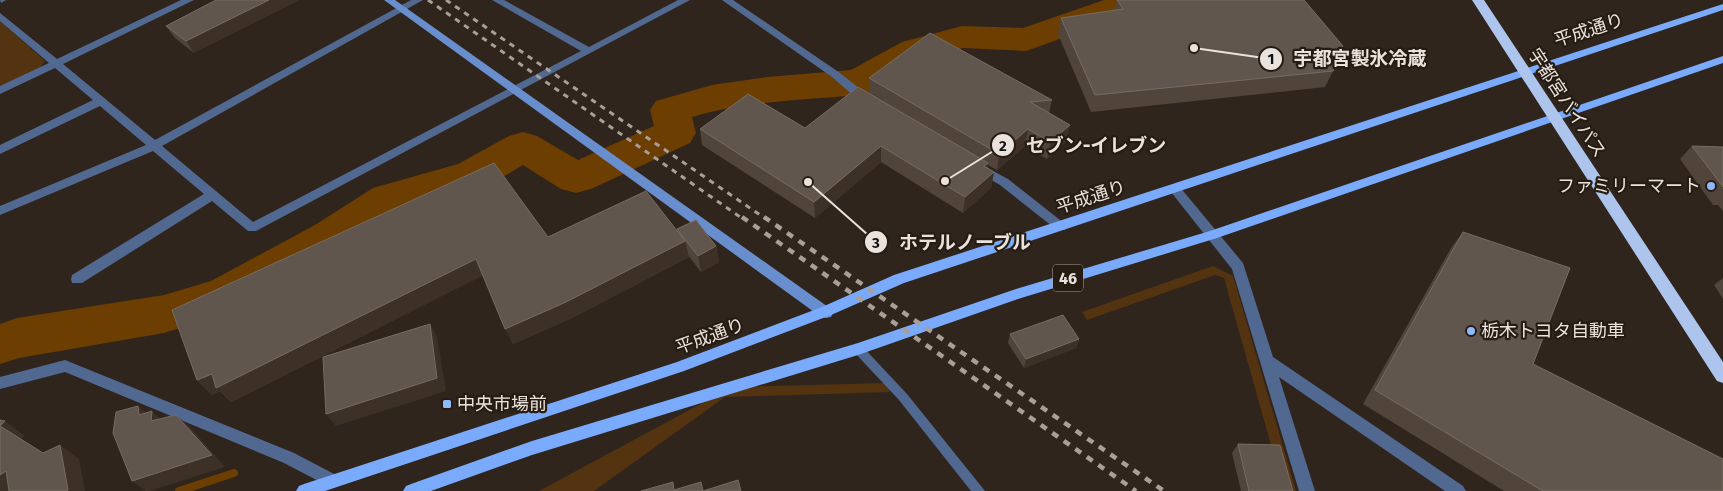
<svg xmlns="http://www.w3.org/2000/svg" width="1723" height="491" font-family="'Fira Sans','Noto Sans JP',sans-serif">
  <rect width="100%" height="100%" fill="#30251c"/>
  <!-- green -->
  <path fill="#543310" d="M0 21 45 61 39 69 0 87Z
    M1213 266 1233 276 1296 491H1284L1224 278 1215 275 1087 320 1082 312Z
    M886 383 890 392 725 397 594 491H539L732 387Z"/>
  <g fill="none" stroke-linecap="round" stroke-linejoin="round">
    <!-- stream -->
    <path stroke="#6d3e01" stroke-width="8" d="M179 491 234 473"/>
    <!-- river -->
    <path fill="#6d3e01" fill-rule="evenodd" d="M1104 0H1224L1218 7 1206 11 1113 20 1026 51 963 48 928 58 873 91 859 95C803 100 746 101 692 117L696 133 690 143 591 189 576 193 561 189 523 165 486 187 403 211 347 249 242 309 164 333 19 358 0 364V324L17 318 164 295 211 281 315 225 373 188 458 164 509 136 523 132 537 136 578 160 654 126 650 110 656 101 712 85 767 77 851 70 902 42 962 26 1023 28Z"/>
    <!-- lane -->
    <path fill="#516991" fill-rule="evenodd" d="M858 344 862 346 907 394 985 491H971L899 400 854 352 853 349 854 346Z"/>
    <!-- street -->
    <path fill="#516991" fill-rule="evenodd" d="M0 0H6L1 3Z
      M181 0H194L63 64 155 140 411 0H423L162 146 253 222 581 51 492 0H504L589 47 678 0H690L256 231H248L212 201 82 283H72L71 279 72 275 204 194 153 151 0 215V206L146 145 100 106 0 154V145L93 100 55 68 0 94V86L49 63 0 21V13L57 59Z
      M722 0H733L840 73 870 97 871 100 870 103H862L832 77Z
      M980 164 1008 179 1065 224 1067 227 1065 230H1057L1000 185 976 171 974 168 976 165Z
      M1175 185 1179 186 1243 263 1273 357 1463 486 1466 491H1445L1279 377 1315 491H1299L1232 269 1171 192 1169 189 1171 186Z
      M65 360 294 453 338 476 341 481 338 486 333 488 328 486 284 463 65 372 0 389V377Z"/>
    <!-- secondary -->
    <path fill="#688ecd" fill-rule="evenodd" d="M384 0H395L831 309 833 313 831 317 826 318 821 317Z"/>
    <!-- primary -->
    <path fill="#79aafb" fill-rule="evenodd" d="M1723 4V10L904 283 831 315 684 371 325 491H296L299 486 304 484 677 362 822 307 894 275Z
      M1723 56V63L1217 238 1018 299 858 355 532 455 431 491H403L406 486 411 484 532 441 858 343 1016 289 1210 231Z"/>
    <!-- highway -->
    <path fill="#adc5ec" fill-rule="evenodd" d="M1472 0H1484L1723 362V383L1717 381Z"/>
    <!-- rail-far1 -->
    <path stroke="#a89f98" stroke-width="3" stroke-dasharray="5.5 5.5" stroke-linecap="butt" d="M428 0 743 219
      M446 0 766 219"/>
    <!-- rail -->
    <path stroke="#a89f98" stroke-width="4.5" stroke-dasharray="7 7" stroke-linecap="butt" d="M742 217 1136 491
      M764 217 1164 491"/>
  </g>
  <!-- wall -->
  <path fill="#51453b" d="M216 0 194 53 175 38 166 26Z
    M1117 0 1333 71 1325 87 1091 112 1058 34 1061 18 1115 11Z
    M869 78 1052 100 1049 113 1070 125 1066 141 1047 159 1025 146 997 170 988 165V168L994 172 991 188 963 213 881 162 815 218 702 145 700 129 805 128 869 93Z
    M1692 146 1723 147V211L1718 205H1713L1680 159Z
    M677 229 716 246 719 262 701 272 688 255 689 257 572 318 513 344 483 275 231 402 220 391 212 395 197 380 548 237 678 232Z
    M1463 232 1533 364 1723 491H1504L1363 404 1451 248Z
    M1723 278V299L1714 285Z
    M1010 334 1079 339 1076 348 1024 368 1008 343Z
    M1238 444 1293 491H1241L1232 453Z"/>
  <!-- shaded-wall -->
  <path fill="#3d3127" d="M269 0H300L194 53 186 41Z
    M1070 125 1066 141 1047 159 1050 142Z
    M1028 129 1025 146 997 170 999 154Z
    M881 146V162L815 218 814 202Z
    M988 163 986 179 994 172 991 188 963 213 965 197 984 166Z
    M685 241 689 257 572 318 513 344 505 329Z
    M716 246 719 262 701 272 698 256Z
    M476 259 484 275 231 402 220 391 212 395 197 380Z
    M430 324 437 337 446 391 336 426 326 414Z
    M1079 339 1076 348 1024 368 1026 359Z
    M138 406 152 417V411L166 424 165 433 139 415Z
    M176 415 190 427 225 467 150 491H146L132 481Z
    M5 421 25 436 20 440 0 426Z
    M60 445 79 459 85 491H65Z
    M6 471 18 491H0V475Z"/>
  <!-- building -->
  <path fill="#61564d" stroke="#766c63" d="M216 0H269L186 41 166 26Z
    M1117 0H1304L1343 46 1333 71 1095 95 1061 18 1123 9Z
    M930 33 1052 100 1030 102 1070 125 1050 142 1028 129 999 154 869 78Z
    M858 87 988 163 984 166 994 172 965 197 881 146 814 202 700 129 748 94 805 128Z
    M1692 146 1723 147V187Z
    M494 163 548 237 646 191 685 241 566 302 505 329 476 259 216 388 212 374 197 380 172 310Z
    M696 220 716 246 698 256 677 229Z
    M1463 232 1570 268 1533 364 1723 459V491H1543L1375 390Z
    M1063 315 1079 339 1026 359 1010 334Z
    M430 324 437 378 326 414 323 357Z
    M138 406 139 415 152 411 151 421 176 415 212 455 132 481 113 433 116 412Z
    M0 420 5 421 0 426 43 453 60 445 68 490 65 491H9L6 471 0 475Z
    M1238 444 1280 445 1293 491H1249Z
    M738 480 741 491H703Z
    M673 482 674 490 701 482 703 491H641Z"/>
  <!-- markers -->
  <g fill="#8fb8fd" stroke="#261c12" stroke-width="2">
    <circle cx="1711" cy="186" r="5"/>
    <circle cx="1471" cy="331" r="5"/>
    <rect x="442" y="399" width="10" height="10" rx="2.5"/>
  </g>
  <g text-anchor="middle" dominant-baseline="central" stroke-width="4.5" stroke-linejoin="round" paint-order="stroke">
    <!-- shield labels -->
    <rect fill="#261c12" stroke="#afa7a0" stroke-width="1" x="1053" y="264.5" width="30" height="27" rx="4"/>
    <g font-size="16" font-weight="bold" fill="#eae3dd">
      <text x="1068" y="278">46</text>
    </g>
    <!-- street labels -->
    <g font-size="18" fill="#eae3dd" stroke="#261c12">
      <text transform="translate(1589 30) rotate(-18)">平成通り</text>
      <text transform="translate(1567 103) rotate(57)">宇都宮バイパス</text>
      <text transform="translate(1091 197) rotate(-18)">平成通り</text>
      <text transform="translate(710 336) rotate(-20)">平成通り</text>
    </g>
    <!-- poi labels -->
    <g font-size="18" fill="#eae3dd" stroke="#261c12" text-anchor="start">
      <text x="1701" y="186" text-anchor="end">ファミリーマート</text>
      <text x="1481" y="331">栃木トヨタ自動車</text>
      <text x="457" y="404">中央市場前</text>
    </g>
  </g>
  <!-- callouts -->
  <path fill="none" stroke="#eae3dd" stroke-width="2" d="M1194 48L1271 59M945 181L1003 145M808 182L876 242"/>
  <g fill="#eae3dd" stroke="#261c12" stroke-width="2">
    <circle cx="1194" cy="48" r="5"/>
    <circle cx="945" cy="181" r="5"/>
    <circle cx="808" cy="182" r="5"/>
    <circle cx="1271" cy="59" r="12"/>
    <circle cx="1003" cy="145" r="12"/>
    <circle cx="876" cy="242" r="12"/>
  </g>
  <g font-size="15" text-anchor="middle" font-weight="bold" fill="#111">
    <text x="1271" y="64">1</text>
    <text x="1003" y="151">2</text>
    <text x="876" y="248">3</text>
  </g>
  <g font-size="19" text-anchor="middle" font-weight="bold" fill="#eae3dd" stroke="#261c12" stroke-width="4.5" stroke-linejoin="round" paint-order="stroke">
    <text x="1360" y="65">宇都宮製氷冷蔵</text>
    <text x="1096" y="152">セブン-イレブン</text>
    <text x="965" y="249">ホテルノーブル</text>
  </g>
</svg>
